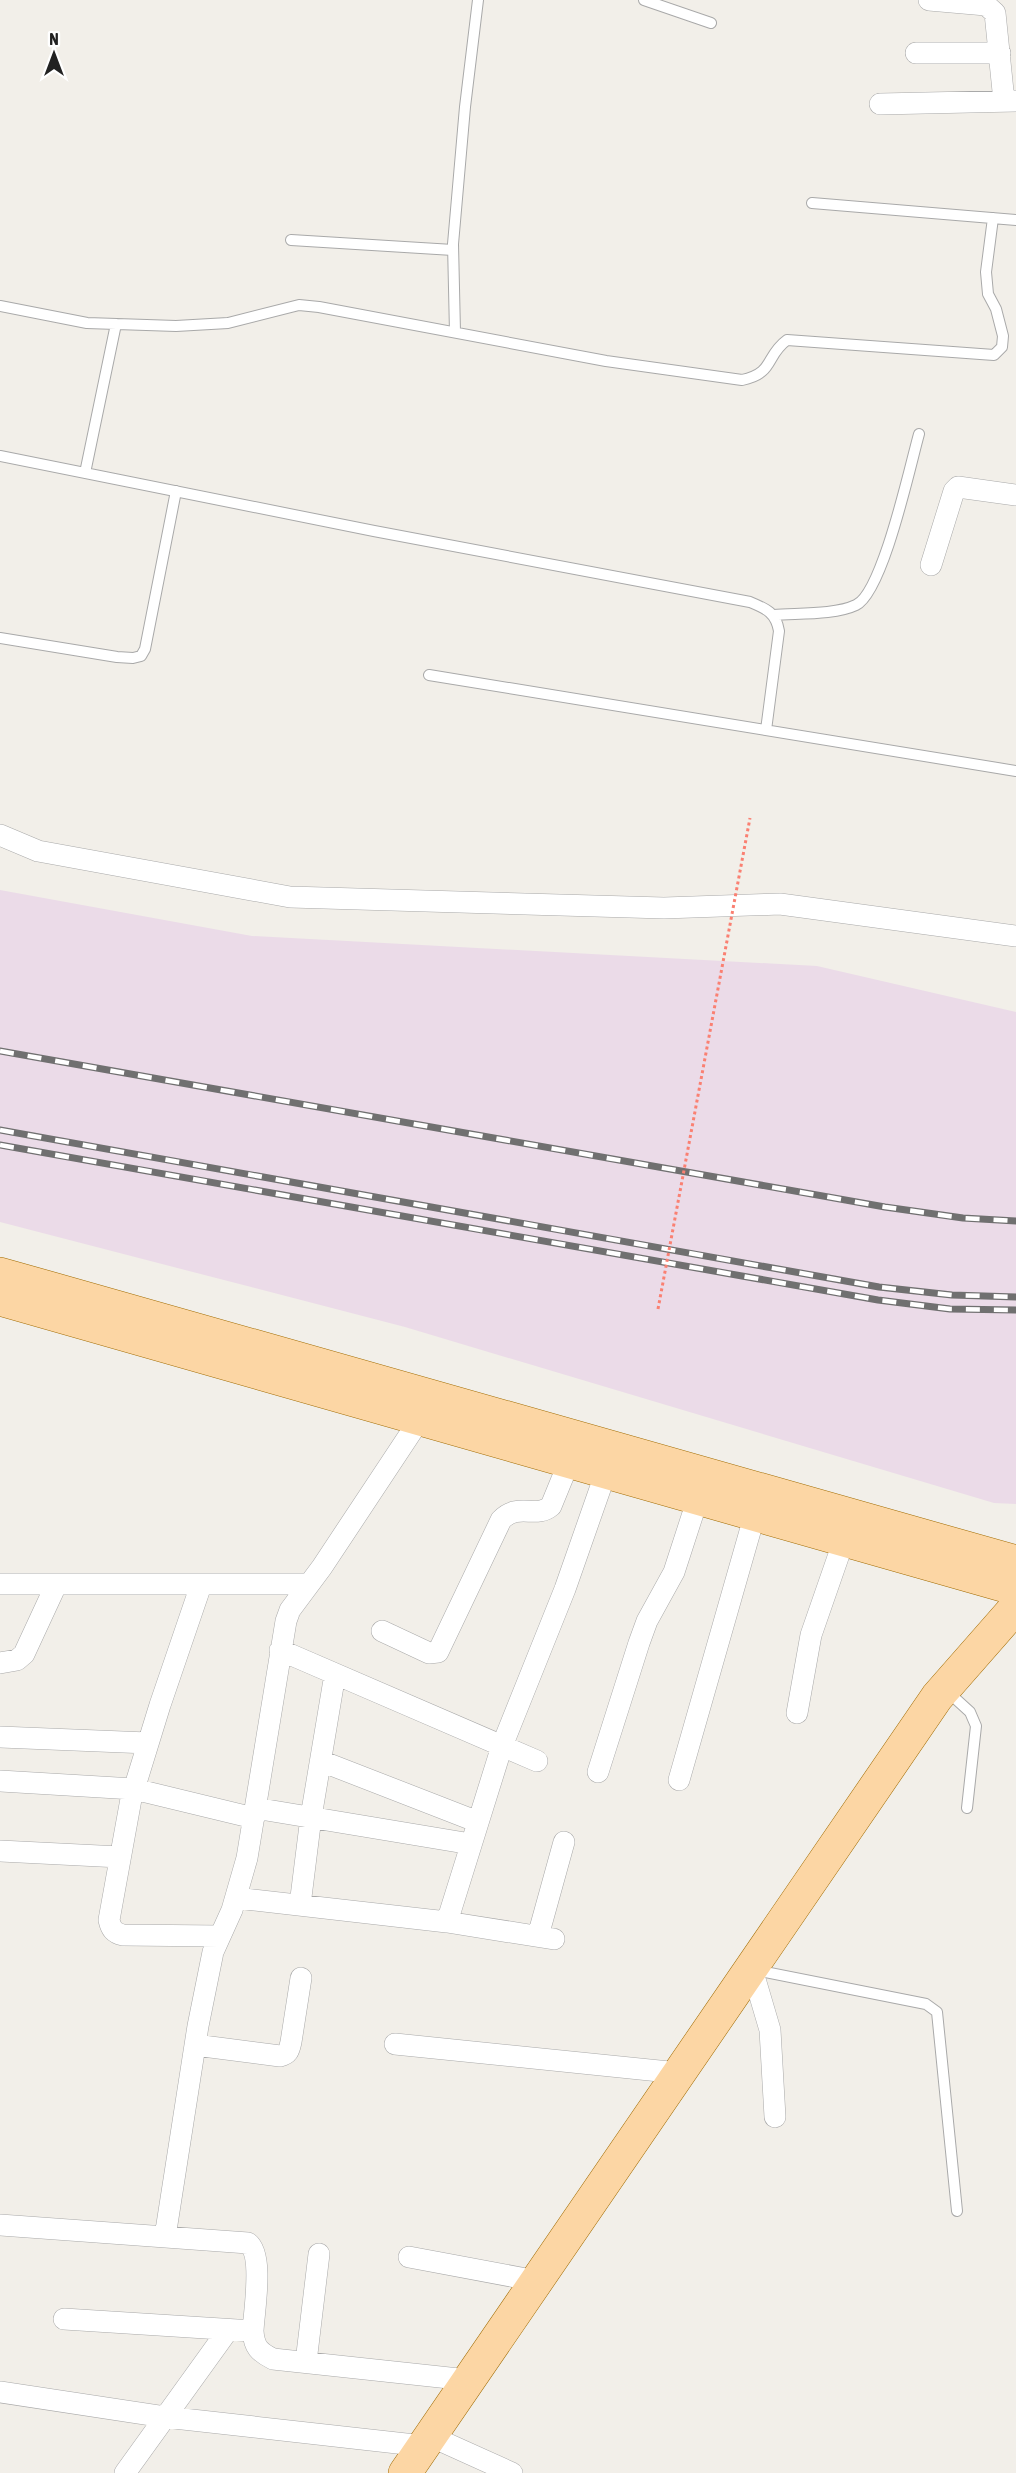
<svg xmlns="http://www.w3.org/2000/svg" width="1016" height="2473" font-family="'Asap Condensed',sans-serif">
  <rect width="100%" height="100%" fill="#f2efe9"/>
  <!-- industrial -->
  <path fill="#ebdbe8" d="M0 890 252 936 817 966 1016 1012V1504L994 1503 405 1327 0 1222Z"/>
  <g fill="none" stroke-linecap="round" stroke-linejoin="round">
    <defs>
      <path id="service" d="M644 0 711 23
        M812 203 1016 220
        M291 240 453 250
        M0 306 87 323 176 326 228 323 299 305 319 307 606 361 742 380C775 373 765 356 787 340L994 355 1002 347 1003 336 996 309 988 294 986 272 993 218
        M455 332 453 244 465 107 478 0
        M0 456 374 531 750 602C767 609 776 613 779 631L766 730
        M85 473 116 324
        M774 615C797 613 835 615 856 605 883 592 910 466 919 434
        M0 638 117 657 133 658 141 656 145 649 176 491
        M429 675 1016 771
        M947 1691 970 1712 976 1726 967 1808
        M755 1970 926 2004 937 2012 957 2211"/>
      <path id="minor" d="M929 0 986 5 995 13 1004 101
        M916 53H1000
        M880 104 1016 101
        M931 565 954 491 958 487 1016 495
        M0 835 38 851 290 897 664 908 780 904 1016 936
        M0 1584H309
        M201 1585 160 1705 131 1799 109 1920C111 1929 114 1933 123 1935L219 1936
        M382 1631 429 1653 438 1652 501 1520C518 1502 536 1519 551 1506L569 1462
        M280 1650 537 1761
        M0 1663 17 1660 24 1654 56 1585
        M797 1713 811 1635 844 1540
        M0 1737 148 1743
        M321 1761 478 1822
        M598 1772 639 1643 647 1621 674 1572 698 1498
        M679 1780 755 1514
        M0 1781 134 1789 254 1818
        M255 1808 471 1844
        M0 1851 120 1857
        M236 1898 447 1922 554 1939
        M300 1905 311 1817 335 1674
        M447 1922 502 1746 565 1589 606 1472
        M538 1936 564 1842
        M752 1969 770 2030 775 2117
        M395 2044 679 2073
        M195 2045 280 2056C288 2054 289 2051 291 2042L301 1978
        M0 2225 248 2243C264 2255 254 2311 253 2331 254 2347 259 2352 273 2359L468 2380
        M165 2237 198 2026 213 1952 232 1910 247 1858 286 1621 290 1610 322 1567 420 1419 423 1408
        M409 2257 537 2281
        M64 2319 253 2331
        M306 2362 319 2254
        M0 2392 165 2417 424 2446
        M430 2436 512 2473
        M125 2473 228 2330"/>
      <path id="primary" d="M0 1274 1016 1562
        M0 1299 1016 1589
        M405 2473 937 1697 1016 1607"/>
    </defs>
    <!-- service casing -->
    <use href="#service" stroke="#a9a9a9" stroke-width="12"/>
    <!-- minor casing -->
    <use href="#minor" stroke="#a9a9a9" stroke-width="22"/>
    <!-- primary casing -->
    <use href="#primary" stroke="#a06b00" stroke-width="34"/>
    <!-- service -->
    <use href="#service" stroke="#fff" stroke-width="10"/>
    <!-- minor -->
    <use href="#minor" stroke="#fff" stroke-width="21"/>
    <!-- primary -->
    <use href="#primary" stroke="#fcd6a4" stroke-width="33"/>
    <defs>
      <path id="rail" d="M0 1051 885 1207 963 1218 1016 1221
        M0 1130 879 1287 952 1295 1016 1297
        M0 1145 878 1300 950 1309 1016 1310"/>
    </defs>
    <!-- rail casing -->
    <use href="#rail" stroke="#707070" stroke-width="7"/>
    <!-- rail -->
    <use href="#rail" stroke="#fff" stroke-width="4.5" stroke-dasharray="14" stroke-linecap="butt"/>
    <!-- path-bridge -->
    <path stroke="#fa8072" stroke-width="3" stroke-dasharray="3 3" stroke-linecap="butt" d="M658 1309 750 818"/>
  </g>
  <!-- north arrow -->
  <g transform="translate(54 54)" stroke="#ffffff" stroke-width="4.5" paint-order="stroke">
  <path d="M0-4.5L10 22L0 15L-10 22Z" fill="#222222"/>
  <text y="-9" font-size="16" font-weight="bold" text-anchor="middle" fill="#222222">N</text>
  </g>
</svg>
